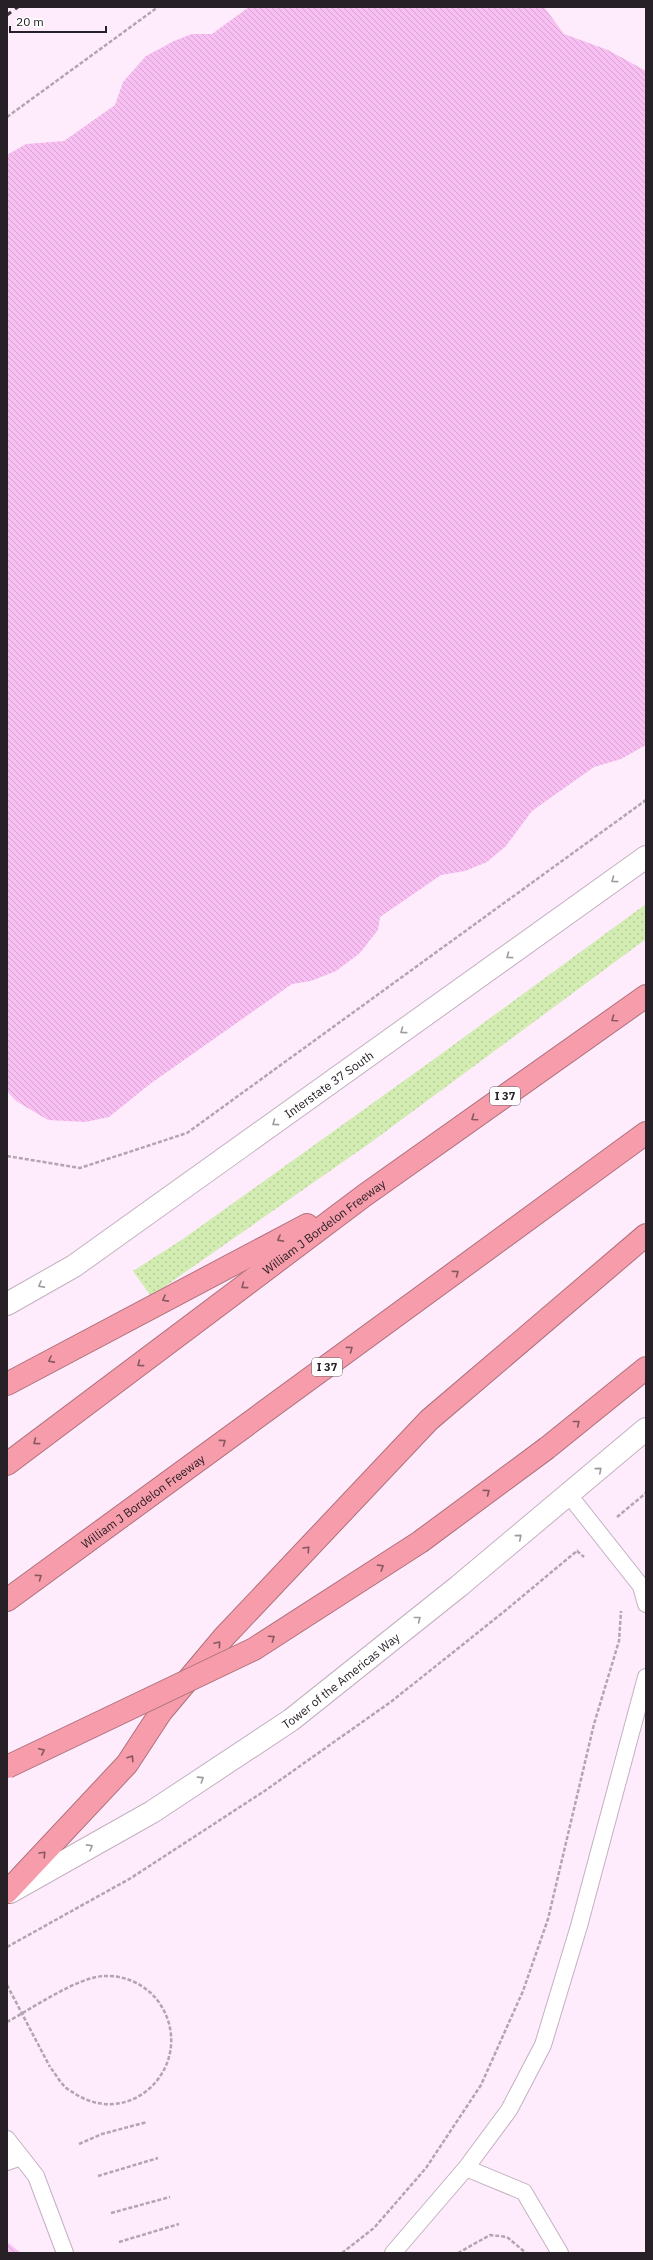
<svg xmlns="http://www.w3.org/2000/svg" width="653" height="2260" font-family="'IBM Plex Sans',sans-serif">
  <defs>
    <pattern id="grass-dots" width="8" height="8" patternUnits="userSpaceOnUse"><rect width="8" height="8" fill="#d2ecb2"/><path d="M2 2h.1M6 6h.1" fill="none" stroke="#b4ca99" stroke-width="1.8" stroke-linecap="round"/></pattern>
    <pattern id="building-back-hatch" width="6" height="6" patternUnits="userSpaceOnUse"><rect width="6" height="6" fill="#f8c0f2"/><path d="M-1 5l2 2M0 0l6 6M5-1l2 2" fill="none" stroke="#d5a5d0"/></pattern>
  </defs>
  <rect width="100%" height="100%" fill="#feebfc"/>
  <!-- grass -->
  <path fill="url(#grass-dots)" d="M646 904V939L370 1143 151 1296 133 1271 183 1239 437 1057Z"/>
  <!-- building -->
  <path fill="url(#building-back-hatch)" d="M249 7H544L564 34 608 50 646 71V745L621 759 594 767 532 811 506 846 487 862 465 871 441 875 380 917 378 930 360 953 336 971 311 981 292 984 150 1084 109 1117 85 1122 48 1120 16 1101 7 1091V155L26 144 64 141 115 105 123 82 146 56 174 41 192 34H212Z
    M7 2242 21 2253H7Z"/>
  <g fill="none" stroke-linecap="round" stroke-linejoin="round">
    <defs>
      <path id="lane" d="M569 1495 641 1586 646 1604
        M7 2139 36 2176 65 2253
        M7 2162 21 2157
        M466 2168 524 2192 560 2253
        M393 2253 466 2168 509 2110 543 2045 579 1926 646 1677"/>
      <g id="secondary">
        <path id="s1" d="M7 1304 74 1266 646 857"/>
        <path id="s2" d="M10 1892 152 1812 291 1720 459 1586 646 1429"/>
      </g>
      <g id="highway">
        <path d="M7 1384 307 1225"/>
        <path d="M547 1448 646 1368"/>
        <path id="s3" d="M7 1464 365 1195 646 996"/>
        <path id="s4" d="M7 1600 646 1133"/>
        <path d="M7 1892 127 1764 161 1712 224 1637 429 1420 646 1235"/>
      </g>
    </defs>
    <!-- lane casing -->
    <use href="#lane" stroke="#c3b1c1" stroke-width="18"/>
    <!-- secondary casing -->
    <use href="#secondary" stroke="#c3b1c1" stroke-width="24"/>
    <!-- highway casing -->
    <use href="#highway" stroke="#ae717c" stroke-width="24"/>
    <!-- path -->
    <path stroke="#b3a4b1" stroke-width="2.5" stroke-dasharray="4 2" stroke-linecap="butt" d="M7 117 158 7
      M7 1156 80 1168 187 1133 646 800
      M617 1517 646 1493
      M577 1551 584 1557
      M7 1947 131 1878 266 1790 392 1701 506 1610 578 1550
      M7 2022C31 2009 79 1976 105 1976 125 1975 146 1985 158 2001 199 2058 137 2130 77 2095 73 2092 68 2090 65 2087 59 2081 55 2073 50 2067
      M79 2144 102 2134 147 2122
      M98 2176 158 2158
      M111 2213 170 2197
      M119 2242 179 2224
      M342 2253 374 2228 426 2168 481 2085 523 1991 548 1919 594 1724 619 1641 621 1611
      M458 2253 490 2235 507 2237 526 2253"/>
    <!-- lane -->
    <use href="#lane" stroke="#fff" stroke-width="16"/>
    <!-- secondary -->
    <use href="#secondary" stroke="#fff" stroke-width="22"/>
    <!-- highway -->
    <use href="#highway" stroke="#f79caa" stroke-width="22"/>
    <!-- rail -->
    <path stroke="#423a42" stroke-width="3" stroke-dasharray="5 5" stroke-linecap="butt" d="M7 15 18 7"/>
    <defs>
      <path id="highway-bridge" d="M7 1767 254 1649 420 1542 547 1448"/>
    </defs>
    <!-- highway-bridge casing -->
    <use href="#highway-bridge" stroke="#ae717c" stroke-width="24" stroke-linecap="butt"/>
    <!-- path-bridge -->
    <path stroke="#b3a4b1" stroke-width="2.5" stroke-dasharray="4 2" stroke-linecap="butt" d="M7 1985 50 2067"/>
    <!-- highway-bridge -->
    <use href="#highway-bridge" stroke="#f79caa" stroke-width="22"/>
  </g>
  <!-- one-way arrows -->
  <defs><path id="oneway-chevron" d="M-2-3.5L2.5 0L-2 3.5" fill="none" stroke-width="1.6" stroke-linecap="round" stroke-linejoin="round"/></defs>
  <g stroke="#9e9b9e">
    <use href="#oneway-chevron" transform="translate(614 880) rotate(144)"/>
    <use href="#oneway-chevron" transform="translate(509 956) rotate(144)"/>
    <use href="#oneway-chevron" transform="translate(403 1031) rotate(144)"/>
    <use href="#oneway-chevron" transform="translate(275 1123) rotate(144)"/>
    <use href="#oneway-chevron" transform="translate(41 1285) rotate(151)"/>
    <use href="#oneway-chevron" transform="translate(599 1470) rotate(-41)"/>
    <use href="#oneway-chevron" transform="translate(519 1537) rotate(-40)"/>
    <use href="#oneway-chevron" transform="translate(418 1619) rotate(-38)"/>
    <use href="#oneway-chevron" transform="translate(201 1779) rotate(-33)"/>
    <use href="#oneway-chevron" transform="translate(90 1847) rotate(-29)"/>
  </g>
  <g stroke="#855862">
    <use href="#oneway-chevron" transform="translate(614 1019) rotate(145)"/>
    <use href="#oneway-chevron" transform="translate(474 1118) rotate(145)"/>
    <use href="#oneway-chevron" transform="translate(280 1239) rotate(152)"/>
    <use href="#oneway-chevron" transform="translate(456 1273) rotate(-36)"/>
    <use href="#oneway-chevron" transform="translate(244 1286) rotate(143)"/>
    <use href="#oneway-chevron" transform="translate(165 1299) rotate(152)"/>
    <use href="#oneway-chevron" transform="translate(350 1349) rotate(-36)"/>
    <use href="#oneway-chevron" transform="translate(51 1360) rotate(152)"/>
    <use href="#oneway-chevron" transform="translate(140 1364) rotate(143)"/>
    <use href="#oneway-chevron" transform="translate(577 1423) rotate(-39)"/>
    <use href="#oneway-chevron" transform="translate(36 1442) rotate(143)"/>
    <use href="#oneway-chevron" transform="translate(223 1442) rotate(-36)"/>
    <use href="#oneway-chevron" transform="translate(487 1492) rotate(-37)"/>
    <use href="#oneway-chevron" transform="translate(307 1549) rotate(-47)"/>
    <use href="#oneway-chevron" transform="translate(381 1567) rotate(-32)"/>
    <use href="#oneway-chevron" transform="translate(39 1577) rotate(-36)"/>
    <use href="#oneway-chevron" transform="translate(272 1638) rotate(-34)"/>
    <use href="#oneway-chevron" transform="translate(218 1644) rotate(-50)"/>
    <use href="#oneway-chevron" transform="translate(42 1751) rotate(-25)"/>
    <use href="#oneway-chevron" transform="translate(131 1758) rotate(-57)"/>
    <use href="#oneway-chevron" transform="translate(43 1854) rotate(-47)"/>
  </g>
  <g text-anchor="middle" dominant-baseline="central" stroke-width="3" stroke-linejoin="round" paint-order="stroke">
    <!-- shield labels -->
    <g fill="#fff" stroke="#686468" stroke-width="1">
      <rect x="490" y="1087" width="30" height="18" rx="3"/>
      <rect x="312" y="1358" width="30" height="18" rx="3"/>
    </g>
    <g font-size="11" font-weight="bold" fill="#272127">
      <text x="505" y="1096">I 37</text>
      <text x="327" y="1367">I 37</text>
    </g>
    <!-- street labels -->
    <g font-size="12" fill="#272127" stroke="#fff">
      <text stroke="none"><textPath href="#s1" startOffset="390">Interstate 37 South</textPath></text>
      <text stroke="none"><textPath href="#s3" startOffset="396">William J Bordelon Freeway</textPath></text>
      <text stroke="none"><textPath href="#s4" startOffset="168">William J Bordelon Freeway</textPath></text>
      <text stroke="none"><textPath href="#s2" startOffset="393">Tower of the Americas Way</textPath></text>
    </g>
  </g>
  <!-- border -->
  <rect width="653" height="2260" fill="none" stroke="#272127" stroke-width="16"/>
  <!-- scale -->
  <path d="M10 26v6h96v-6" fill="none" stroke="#272127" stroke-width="2"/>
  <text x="16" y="26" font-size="12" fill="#272127" stroke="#ffffff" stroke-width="3" paint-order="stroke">20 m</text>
</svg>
